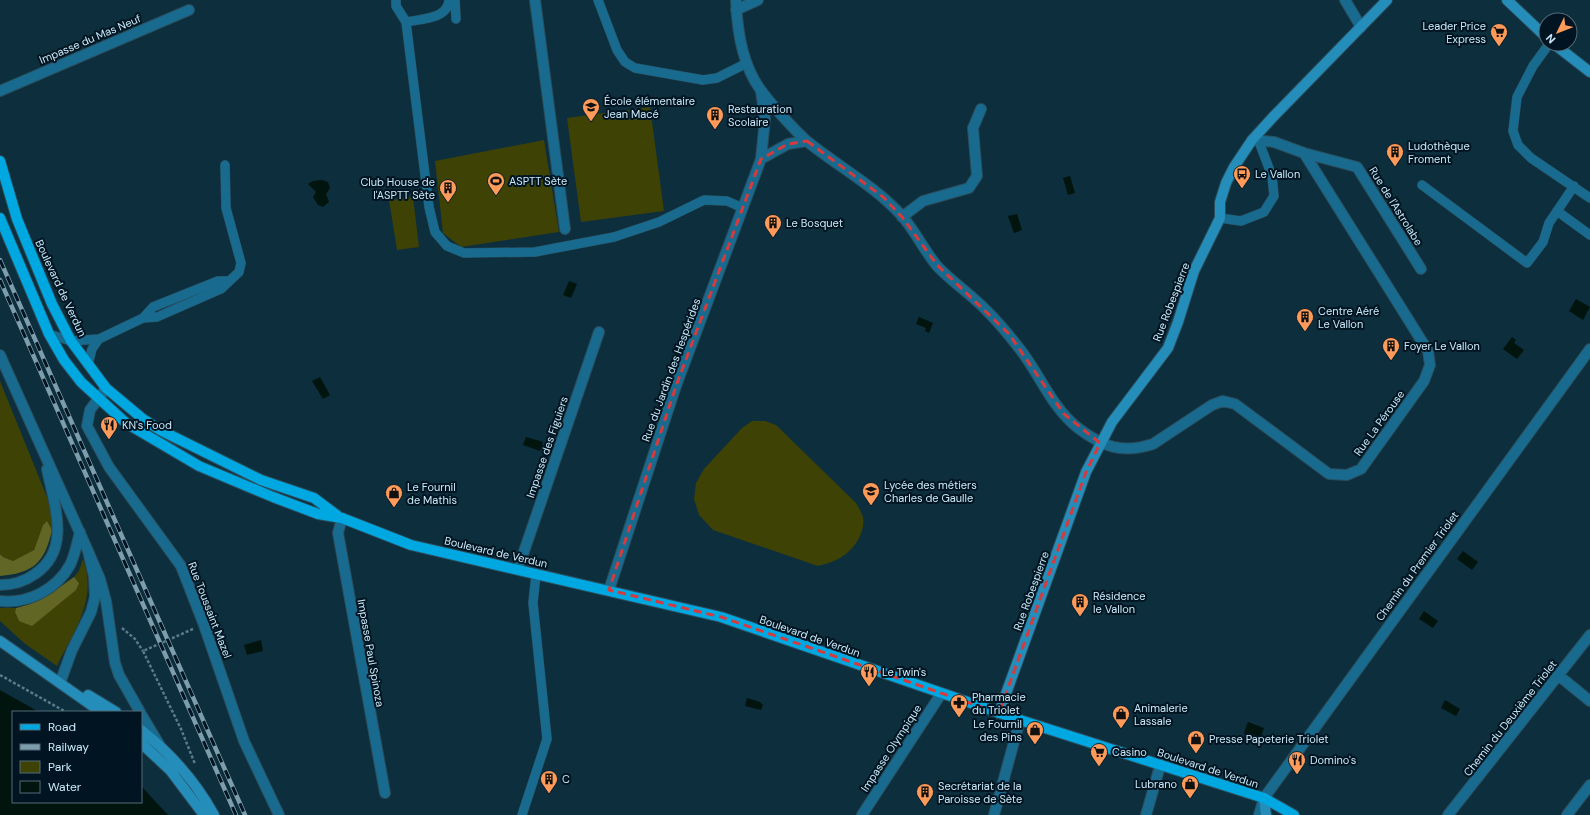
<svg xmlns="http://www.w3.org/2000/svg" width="1590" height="815" font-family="'DM Sans',sans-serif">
  <rect width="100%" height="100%" fill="#0c2e3d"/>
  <!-- green -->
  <path fill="#3f4205" d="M650 107 664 211 581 222 567 118Z
    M544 140 559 232 461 247 443 233 435 161Z
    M413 197 419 247 397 250 389 200Z
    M0 381 47 497 52 515V530L47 521 43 525 34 550 13 561 3 557 0 554Z
    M752 421H765L776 425 856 503C858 507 862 513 863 517 866 534 851 554 836 560 830 563 824 564 818 566L713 530 699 515 694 499 696 483 704 469 742 428Z
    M83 559C98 599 74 631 57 666L24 643 0 621V608H16L15 612 19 621 79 583 74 577 79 571Z"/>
  <!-- forest -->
  <path fill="#626624" d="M47 521 52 530C45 562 34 573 0 576V554L3 557 13 561 34 550 43 525Z
    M74 577 79 583 76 590 32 626 19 621 15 612 16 608C43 602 52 592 74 577Z"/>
  <!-- water -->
  <path fill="#02140e" d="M1070 176 1075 193 1068 195 1063 178Z
    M322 180 328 182 330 188 326 194 329 202 323 207 318 205 313 197 316 192 308 184 313 181Z
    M1017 214 1022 230 1014 233 1008 216Z
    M569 281 577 284 571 298 563 295Z
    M1576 299 1590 307 1583 320 1569 311Z
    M919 317 933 323 929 333 925 331 926 328 916 324Z
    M1512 337 1516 340 1514 343 1524 350 1517 359 1503 349Z
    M320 377 330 395 323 399 312 381Z
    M526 437 543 442 540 451 523 445Z
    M1463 551 1478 562 1472 570 1457 559Z
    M1424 611 1438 621 1433 628 1419 619Z
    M261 640 263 651 247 655 244 645Z
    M0 690 39 712H13V802H141V786L168 815H0Z
    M747 698 760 702 763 705 761 710 745 706Z
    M1445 700 1460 709 1456 716 1441 708Z
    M1248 722 1264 728 1261 737 1248 733 1247 735 1244 733Z"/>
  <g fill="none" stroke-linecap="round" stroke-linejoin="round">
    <defs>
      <path id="lane" d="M396 0V6L406 22C421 19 448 19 449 0
        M455 0 456 19
        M598 0 617 50 625 62 635 68 703 80 717 78 747 63
        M406 22 429 207 435 232 447 246 464 253 535 252 614 237 659 222 704 200 727 201 743 208
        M1549 44 1533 66 1517 97 1513 131 1518 145 1531 158 1590 198
        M1422 185 1527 263 1543 242 1549 223 1574 186
        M1557 211 1590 235
        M1220 218 1241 221 1264 212 1274 196 1272 176 1259 142
        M143 318 153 307 218 281H228
        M49 334 71 341 99 339 143 318 157 317 221 289 239 272 241 263 226 208 225 165
        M88 365 92 349 99 339
        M522 815 547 739 533 603 536 574"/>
      <path id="street" d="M535 0 565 229
        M736 0C737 30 742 64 760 89 770 103 795 131 808 142 839 167 875 186 902 216 915 231 924 250 937 266 952 282 972 295 987 311 999 323 1009 335 1019 348 1040 374 1051 407 1078 428 1103 447 1122 454 1153 444L1212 405 1223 401 1235 404 1329 474 1347 475 1361 469 1424 381 1430 365 1428 351 1304 153
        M1345 0 1361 27
        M736 10 758 0
        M0 91 189 10
        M1252 140 1274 142 1304 153 1357 167 1421 269
        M761 159 788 144 807 141
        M902 217 923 201 969 188 977 176 973 128 981 109
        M0 355 88 551
        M106 388 90 410 87 426 109 467 181 566 204 625 244 741 279 815
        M342 518 338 533 385 793
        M518 569 599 332
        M0 585C13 585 24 582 35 574 72 549 54 505 47 469
        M609 590 676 386 761 159 765 119 761 91
        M0 601C28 604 56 590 70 565 75 555 77 543 80 532
        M1558 675 1590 701
        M60 683 72 650 91 612 95 597 94 577 88 551 100 579 106 601 115 663 119 675 140 712
        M141 714 159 744
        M862 815 941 694
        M994 815 1020 720
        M1146 815 1160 766
        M1259 815 1264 798 1590 349
        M1448 815 1590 635
        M1567 815 1590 785"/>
      <path id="secondary" d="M1507 0 1546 37
        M1554 44 1590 72
        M0 641 101 712
        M88 695 116 712
        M999 713 1086 472 1112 422 1168 348 1178 322 1194 271 1220 218V202L1226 183 1234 167 1252 140 1273 117 1387 0
        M141 730C170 753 196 782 214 815
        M141 743 170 770 204 815
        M1264 798 1266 815"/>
      <path id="primary" d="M0 161 17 219 52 304 71 341 106 388 143 419 160 430 261 480 314 498 338 516
        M0 218 49 334 64 360 81 382 126 423 199 466 273 497 318 514 342 518 411 545 721 617 1020 720 1264 798 1294 815"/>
    </defs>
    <!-- lane casing -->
    <use href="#lane" stroke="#2a4c5b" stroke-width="10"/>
    <!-- street casing -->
    <use href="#street" stroke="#2a4c5b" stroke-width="12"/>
    <!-- secondary casing -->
    <use href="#secondary" stroke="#2a4c5b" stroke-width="12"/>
    <!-- primary casing -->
    <use href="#primary" stroke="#2a4c5b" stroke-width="12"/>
    <!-- path -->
    <path stroke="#5a7b8b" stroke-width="2.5" stroke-dasharray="3 2" stroke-linecap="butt" d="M122 628 135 639 143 651
      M193 629 143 651 181 729 195 764
      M0 675 66 712"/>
    <!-- lane -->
    <use href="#lane" stroke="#186b8e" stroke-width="9"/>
    <!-- street -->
    <use href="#street" stroke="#186b8e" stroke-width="10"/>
    <!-- secondary -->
    <use href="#secondary" stroke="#258db9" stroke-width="10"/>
    <!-- primary -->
    <use href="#primary" stroke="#00a8e2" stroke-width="10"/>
    <defs>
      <path id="rail" d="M0 260 245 815
        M0 280 236 815"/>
    </defs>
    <!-- rail casing -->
    <use href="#rail" stroke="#7d9dad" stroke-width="4.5"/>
    <!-- rail -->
    <use href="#rail" stroke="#001521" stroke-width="3" stroke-dasharray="9" stroke-linecap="butt"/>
  </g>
  <!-- marked area -->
  <path fill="none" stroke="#d53b3d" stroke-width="3" stroke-dasharray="8 5" stroke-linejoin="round" d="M807 141 883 197 902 217 937 265 1009 334 1064 414 1100 443 1086 472 999 713 721 617 609 590 676 386 761 159 788 144Z"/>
  <!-- icons -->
  <defs>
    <symbol id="supermarket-pin" viewBox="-11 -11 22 30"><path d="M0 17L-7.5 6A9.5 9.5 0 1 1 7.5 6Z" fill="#ff9b5a" stroke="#001521"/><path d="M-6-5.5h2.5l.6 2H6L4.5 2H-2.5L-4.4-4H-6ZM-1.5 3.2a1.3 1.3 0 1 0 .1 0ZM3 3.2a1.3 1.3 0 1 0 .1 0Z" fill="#111"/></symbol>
    <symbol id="school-pin" viewBox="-11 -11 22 30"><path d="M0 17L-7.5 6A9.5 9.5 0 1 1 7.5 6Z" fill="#ff9b5a" stroke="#001521"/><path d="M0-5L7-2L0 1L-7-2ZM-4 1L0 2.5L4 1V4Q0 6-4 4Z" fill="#111"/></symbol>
    <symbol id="building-pin" viewBox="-11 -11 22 30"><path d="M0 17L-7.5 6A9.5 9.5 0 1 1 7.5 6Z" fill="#ff9b5a" stroke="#001521"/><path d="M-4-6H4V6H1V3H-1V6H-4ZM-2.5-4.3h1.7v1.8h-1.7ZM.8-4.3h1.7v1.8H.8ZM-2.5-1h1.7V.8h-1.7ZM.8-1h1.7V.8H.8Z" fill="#111"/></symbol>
    <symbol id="bus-pin" viewBox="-11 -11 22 30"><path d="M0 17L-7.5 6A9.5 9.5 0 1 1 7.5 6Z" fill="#ff9b5a" stroke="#001521"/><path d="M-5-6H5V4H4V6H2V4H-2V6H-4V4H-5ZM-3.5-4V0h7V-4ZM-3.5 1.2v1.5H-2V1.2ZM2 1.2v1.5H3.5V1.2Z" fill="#111"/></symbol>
    <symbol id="stadium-pin" viewBox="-11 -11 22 30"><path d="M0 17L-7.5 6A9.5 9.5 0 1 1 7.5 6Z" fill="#ff9b5a" stroke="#001521"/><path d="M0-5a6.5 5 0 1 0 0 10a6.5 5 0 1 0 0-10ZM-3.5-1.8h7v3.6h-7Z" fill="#111"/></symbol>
    <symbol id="restaurant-pin" viewBox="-11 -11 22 30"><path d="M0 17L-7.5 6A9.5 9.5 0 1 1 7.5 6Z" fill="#ff9b5a" stroke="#001521"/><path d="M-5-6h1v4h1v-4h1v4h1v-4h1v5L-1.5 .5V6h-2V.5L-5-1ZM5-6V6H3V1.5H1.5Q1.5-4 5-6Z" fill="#111"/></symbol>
    <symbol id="shop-pin" viewBox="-11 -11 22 30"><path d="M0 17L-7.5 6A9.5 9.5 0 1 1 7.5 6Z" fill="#ff9b5a" stroke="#001521"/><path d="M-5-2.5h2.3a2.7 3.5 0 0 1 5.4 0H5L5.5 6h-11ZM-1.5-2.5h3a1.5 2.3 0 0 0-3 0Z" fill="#111"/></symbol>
    <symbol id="pharmacy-pin" viewBox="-11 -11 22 30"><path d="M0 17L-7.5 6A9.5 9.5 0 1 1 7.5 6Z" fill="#ff9b5a" stroke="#001521"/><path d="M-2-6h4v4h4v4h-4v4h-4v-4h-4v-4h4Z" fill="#111"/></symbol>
  </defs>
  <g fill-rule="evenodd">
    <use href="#supermarket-pin" x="1489" y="22" width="20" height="27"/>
    <use href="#school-pin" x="581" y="97" width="20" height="27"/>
    <use href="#building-pin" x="705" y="105" width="20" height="27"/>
    <use href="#building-pin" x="1385" y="142" width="20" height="27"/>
    <use href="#bus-pin" x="1232" y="164" width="20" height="27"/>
    <use href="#stadium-pin" x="486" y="171" width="20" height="27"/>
    <use href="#building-pin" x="438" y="178" width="20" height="27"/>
    <use href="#building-pin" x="763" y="213" width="20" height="27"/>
    <use href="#building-pin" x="1295" y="307" width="20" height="27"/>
    <use href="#building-pin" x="1381" y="336" width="20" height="27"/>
    <use href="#restaurant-pin" x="99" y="415" width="20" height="27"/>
    <use href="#school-pin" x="861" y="481" width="20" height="27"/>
    <use href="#shop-pin" x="384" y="483" width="20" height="27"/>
    <use href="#building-pin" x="1070" y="592" width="20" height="27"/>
    <use href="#restaurant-pin" x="859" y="662" width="20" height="27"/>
    <use href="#pharmacy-pin" x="949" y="693" width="20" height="27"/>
    <use href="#shop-pin" x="1111" y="704" width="20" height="27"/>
    <use href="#shop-pin" x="1025" y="720" width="20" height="27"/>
    <use href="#shop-pin" x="1186" y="729" width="20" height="27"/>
    <use href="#supermarket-pin" x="1089" y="742" width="20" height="27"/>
    <use href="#restaurant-pin" x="1287" y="750" width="20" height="27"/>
    <use href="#building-pin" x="539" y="769" width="20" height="27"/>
    <use href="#shop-pin" x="1180" y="774" width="20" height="27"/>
    <use href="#building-pin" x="915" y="782" width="20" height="27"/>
  </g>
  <g text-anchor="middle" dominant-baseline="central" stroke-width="4" stroke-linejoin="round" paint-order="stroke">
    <!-- poi labels -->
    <g font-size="11" fill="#cae9fa" stroke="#001521" text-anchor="start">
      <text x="1486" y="26" text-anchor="end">Leader Price<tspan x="1486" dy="13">Express</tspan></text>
      <text x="604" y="101">École élémentaire<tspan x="604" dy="13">Jean Macé</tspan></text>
      <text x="728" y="109">Restauration<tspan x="728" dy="13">Scolaire</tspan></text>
      <text x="1408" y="146">Ludothèque<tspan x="1408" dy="13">Froment</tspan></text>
      <text x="1255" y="174">Le Vallon</text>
      <text x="509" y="181">ASPTT Sète</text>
      <text x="435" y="182" text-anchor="end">Club House de<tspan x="435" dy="13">l'ASPTT Sète</tspan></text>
      <text x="786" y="223">Le Bosquet</text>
      <text x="1318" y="311">Centre Aéré<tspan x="1318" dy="13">Le Vallon</tspan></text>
      <text x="1404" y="346">Foyer Le Vallon</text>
      <text x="122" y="425">KN's Food</text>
      <text x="884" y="485">Lycée des métiers<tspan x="884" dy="13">Charles de Gaulle</tspan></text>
      <text x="407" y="487">Le Fournil<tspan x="407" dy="13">de Mathis</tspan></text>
      <text x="1093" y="596">Résidence<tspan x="1093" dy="13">le Vallon</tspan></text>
      <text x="882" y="672">Le Twin's</text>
      <text x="972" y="697">Pharmacie<tspan x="972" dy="13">du Triolet</tspan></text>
      <text x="1134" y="708">Animalerie<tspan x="1134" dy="13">Lassale</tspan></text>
      <text x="1022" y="724" text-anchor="end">Le Fournil<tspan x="1022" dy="13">des Pins</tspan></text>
      <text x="1209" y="739">Presse Papeterie Triolet</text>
      <text x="1112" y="752">Casino</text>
      <text x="1310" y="760">Domino's</text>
      <text x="562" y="779">C</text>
      <text x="1177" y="784" text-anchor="end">Lubrano</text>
      <text x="938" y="786">Secrétariat de la<tspan x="938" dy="13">Paroisse de Sète</tspan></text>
    </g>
    <!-- street labels -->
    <g font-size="11" fill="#cae9fa" stroke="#001521">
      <text transform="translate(90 39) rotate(-23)">Impasse du Mas Neuf</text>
      <text transform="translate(1396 206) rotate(58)">Rue de l'Astrolabe</text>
      <text transform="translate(61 288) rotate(65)">Boulevard de Verdun</text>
      <text transform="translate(1171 302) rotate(-69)">Rue Robespierre</text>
      <text transform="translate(671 370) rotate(-70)">Rue du Jardin des Hespérides</text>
      <text transform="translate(1379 423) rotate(-54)">Rue La Pérouse</text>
      <text transform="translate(547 447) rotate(-71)">Impasse des Figuiers</text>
      <text transform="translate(496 552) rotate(13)">Boulevard de Verdun</text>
      <text transform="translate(1417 566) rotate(-54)">Chemin du Premier Triolet</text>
      <text transform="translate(1031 591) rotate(-70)">Rue Robespierre</text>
      <text transform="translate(210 610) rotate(69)">Rue Toussaint Mazel</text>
      <text transform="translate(810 636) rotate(19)">Boulevard de Verdun</text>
      <text transform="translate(371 653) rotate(80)">Impasse Paul Spinoza</text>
      <text transform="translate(1510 718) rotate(-52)">Chemin du Deuxième Triolet</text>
      <text transform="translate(891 748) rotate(-57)">Impasse Olympique</text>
      <text transform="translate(1208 768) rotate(18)">Boulevard de Verdun</text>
    </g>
  </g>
  <!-- legend -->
  <rect x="12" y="711" width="130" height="92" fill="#001521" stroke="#516a78"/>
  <rect x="20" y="724" width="20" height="6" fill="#00a8e2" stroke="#516a78"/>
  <text x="48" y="731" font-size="12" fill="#cae9fa">Road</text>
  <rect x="20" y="744" width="20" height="6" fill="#7d9dad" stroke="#516a78"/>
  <text x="48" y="751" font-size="12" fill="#cae9fa">Railway</text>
  <rect x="20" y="761" width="20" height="12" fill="#3f4205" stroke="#516a78"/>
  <text x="48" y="771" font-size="12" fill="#cae9fa">Park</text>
  <rect x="20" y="781" width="20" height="12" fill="#02140e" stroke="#516a78"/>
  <text x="48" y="791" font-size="12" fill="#cae9fa">Water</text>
  <!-- north arrow -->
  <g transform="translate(1558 32) rotate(227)"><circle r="19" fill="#001521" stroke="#516a78"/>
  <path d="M0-3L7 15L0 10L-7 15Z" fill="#ff9b5a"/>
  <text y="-6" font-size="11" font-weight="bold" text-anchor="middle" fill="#cae9fa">N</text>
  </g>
</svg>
